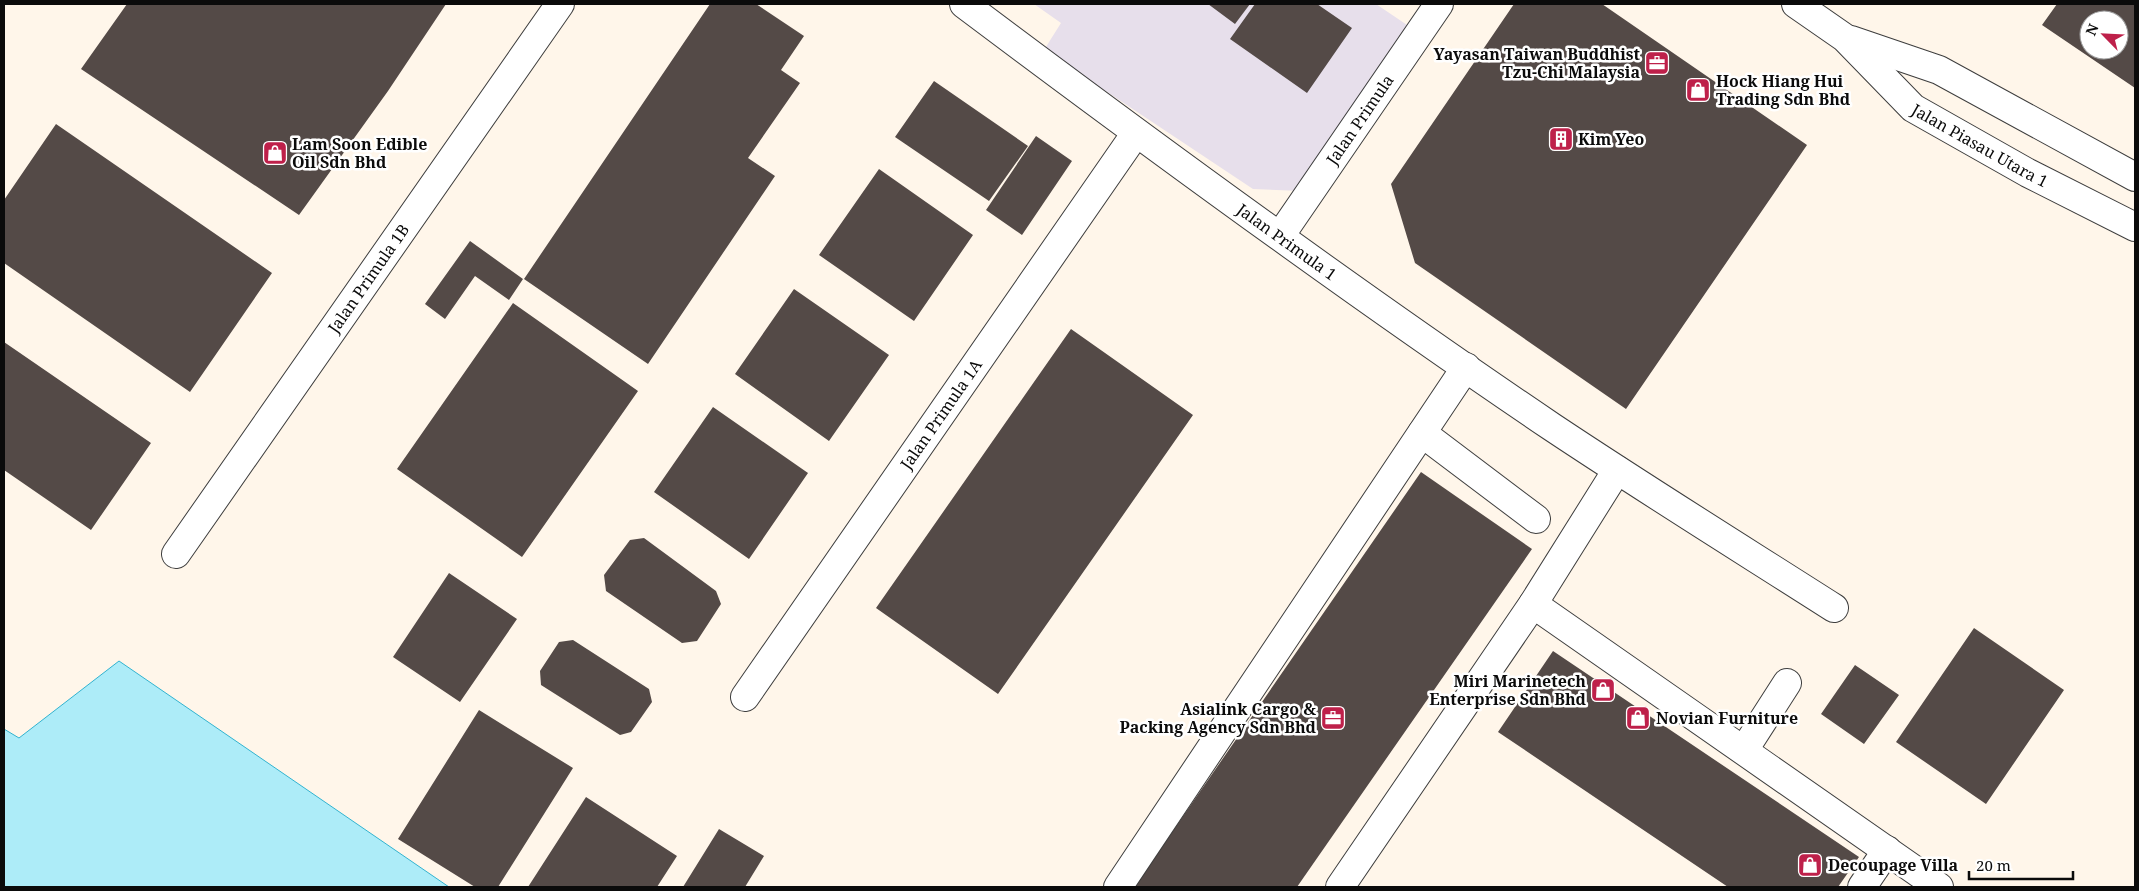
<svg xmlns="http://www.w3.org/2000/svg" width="2139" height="891" font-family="'Noto Serif',serif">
  <rect width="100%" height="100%" fill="#fff6ea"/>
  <!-- industrial -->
  <path fill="#e7dfeb" d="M1034 4H1376L1410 27 1301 191 1253 189 1044 50 1061 23Z"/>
  <!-- water -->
  <path fill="#adecf8" stroke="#32b3d0" d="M119 661 449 887H4V729L19 738Z"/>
  <!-- building -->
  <path fill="#544a47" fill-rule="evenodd" d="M127 4H446L388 91 299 215 81 69Z
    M710 4H756L804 36 781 70 800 83 748 158 775 176 648 364 524 279Z
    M1208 4H1250L1235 24Z
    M1255 4H1317L1352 28 1307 93 1230 39Z
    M1514 4H1602L1807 145 1626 409 1415 263 1391 184Z
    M2057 4H2135V88L2042 25ZM2089 20H2119V50H2089Z
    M934 81 1028 146 989 201 895 137Z
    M56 124 272 273 190 392 4 263V200Z
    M1036 136 1072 161 1022 235 986 210Z
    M879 169 973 235 914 321 819 255Z
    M470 241 523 279 509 300 475 276 445 319 425 304Z
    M794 289 889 355 829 441 735 374Z
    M513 303 638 391 522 557 397 469Z
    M1071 329 1193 415 998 694 876 608Z
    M4 342 151 443 91 530 4 470Z
    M713 407 808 473 749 559 654 492Z
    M1421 472 1532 549 1297 887H1134Z
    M644 538 716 591 721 604 697 641 682 643 606 591 604 575 630 540Z
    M449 573 517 619 460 702 393 657Z
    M1974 628 2064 690 1986 804 1896 742Z
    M573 640 649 689 652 702 631 732 620 735 541 685 540 671 559 642Z
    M1553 651 1859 857 1838 887H1728L1498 732Z
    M1855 665 1899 695 1864 744 1821 714Z
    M479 710 573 768 498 887H475L398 839Z
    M586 797 677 856 657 887H528Z
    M719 829 764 856 745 887H683Z"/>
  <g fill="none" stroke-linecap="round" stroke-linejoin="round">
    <defs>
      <g id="minor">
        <path id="s1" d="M964 4C1157 149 1352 292 1552 427 1645 489 1740 548 1834 608"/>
        <path id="s2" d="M1796 4 1845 38 1913 108 2028 173 2135 227"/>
        <path d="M1851 40 1939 70 2135 177"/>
        <path id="s3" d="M1280 236 1439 4"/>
        <path d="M1422 433 1536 519"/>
        <path id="s4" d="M176 554 560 4"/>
        <path d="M1533 604 1939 887"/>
        <path id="s5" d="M745 697 1136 133"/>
        <path d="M1744 750 1787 683"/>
        <path d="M1118 887 1466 367"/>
        <path d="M1340 887 1533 604 1617 470"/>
        <path d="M1862 887 1887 850"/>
      </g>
    </defs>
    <!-- minor casing -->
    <use href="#minor" stroke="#3e3e3e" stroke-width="30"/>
    <!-- minor -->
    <use href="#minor" stroke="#fff" stroke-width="28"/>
  </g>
  <!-- icons -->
  <defs>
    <symbol id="office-square" viewBox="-11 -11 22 22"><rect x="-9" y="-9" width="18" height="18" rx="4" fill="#be204a" stroke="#fff"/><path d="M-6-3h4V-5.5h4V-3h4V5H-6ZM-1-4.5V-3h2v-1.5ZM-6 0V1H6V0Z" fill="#fff"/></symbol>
    <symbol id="shop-square" viewBox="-11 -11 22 22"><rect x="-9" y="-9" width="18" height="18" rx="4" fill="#be204a" stroke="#fff"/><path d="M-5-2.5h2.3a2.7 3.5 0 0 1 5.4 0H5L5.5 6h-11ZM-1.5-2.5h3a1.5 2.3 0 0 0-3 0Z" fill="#fff"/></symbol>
    <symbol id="building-square" viewBox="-11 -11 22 22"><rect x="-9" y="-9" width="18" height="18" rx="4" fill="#be204a" stroke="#fff"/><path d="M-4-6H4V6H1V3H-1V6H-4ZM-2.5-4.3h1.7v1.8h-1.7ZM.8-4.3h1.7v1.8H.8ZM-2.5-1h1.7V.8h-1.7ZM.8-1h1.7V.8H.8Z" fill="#fff"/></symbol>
  </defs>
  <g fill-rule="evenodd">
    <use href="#office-square" x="1643" y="49" width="28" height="28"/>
    <use href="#shop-square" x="1684" y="76" width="28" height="28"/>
    <use href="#building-square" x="1547" y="125" width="28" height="28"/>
    <use href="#shop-square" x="261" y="139" width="28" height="28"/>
    <use href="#shop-square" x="1589" y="676" width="28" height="28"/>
    <use href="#office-square" x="1319" y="704" width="28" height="28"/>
    <use href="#shop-square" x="1624" y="704" width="28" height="28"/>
    <use href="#shop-square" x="1796" y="851" width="28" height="28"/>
  </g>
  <g text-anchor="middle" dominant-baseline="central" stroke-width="5" stroke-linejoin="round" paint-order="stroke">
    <!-- poi labels -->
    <g font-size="16" font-weight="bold" fill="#0b0b0b" stroke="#fff" text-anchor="start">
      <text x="1640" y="54" text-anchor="end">Yayasan Taiwan Buddhist<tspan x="1640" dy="18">Tzu-Chi Malaysia</tspan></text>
      <text x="1716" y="81">Hock Hiang Hui<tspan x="1716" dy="18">Trading Sdn Bhd</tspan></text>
      <text x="1578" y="139">Kim Yeo</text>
      <text x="292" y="144">Lam Soon Edible<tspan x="292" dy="18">Oil Sdn Bhd</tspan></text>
      <text x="1586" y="681" text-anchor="end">Miri Marinetech<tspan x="1586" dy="18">Enterprise Sdn Bhd</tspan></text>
      <text x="1316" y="709" text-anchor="end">Asialink Cargo &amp;<tspan x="1316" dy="18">Packing Agency Sdn Bhd</tspan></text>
      <text x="1656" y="718">Novian Furniture</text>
      <text x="1828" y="865">Decoupage Villa</text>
    </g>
    <!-- street labels -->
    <g font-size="16" fill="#0b0b0b" stroke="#fff">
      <text stroke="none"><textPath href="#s3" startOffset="141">Jalan Primula</textPath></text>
      <text stroke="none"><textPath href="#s2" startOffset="234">Jalan Piasau Utara 1</textPath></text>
      <text stroke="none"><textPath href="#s1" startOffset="401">Jalan Primula 1</textPath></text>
      <text stroke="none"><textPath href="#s4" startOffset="336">Jalan Primula 1B</textPath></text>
      <text stroke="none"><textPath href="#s5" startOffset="344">Jalan Primula 1A</textPath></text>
    </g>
  </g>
  <!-- border -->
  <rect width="2139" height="891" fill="none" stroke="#0b0b0b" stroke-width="10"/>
  <!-- north arrow -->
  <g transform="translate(2104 35) rotate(294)"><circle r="24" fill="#ffffff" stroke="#9d9d9d"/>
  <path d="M0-4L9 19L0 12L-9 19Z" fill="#be204a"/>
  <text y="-8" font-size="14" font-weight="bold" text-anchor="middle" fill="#0b0b0b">N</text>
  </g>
  <!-- scale -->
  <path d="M1969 871v8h104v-8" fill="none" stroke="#0b0b0b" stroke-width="2.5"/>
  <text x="1976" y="871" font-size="15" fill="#0b0b0b" stroke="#ffffff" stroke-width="4" paint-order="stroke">20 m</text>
</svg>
